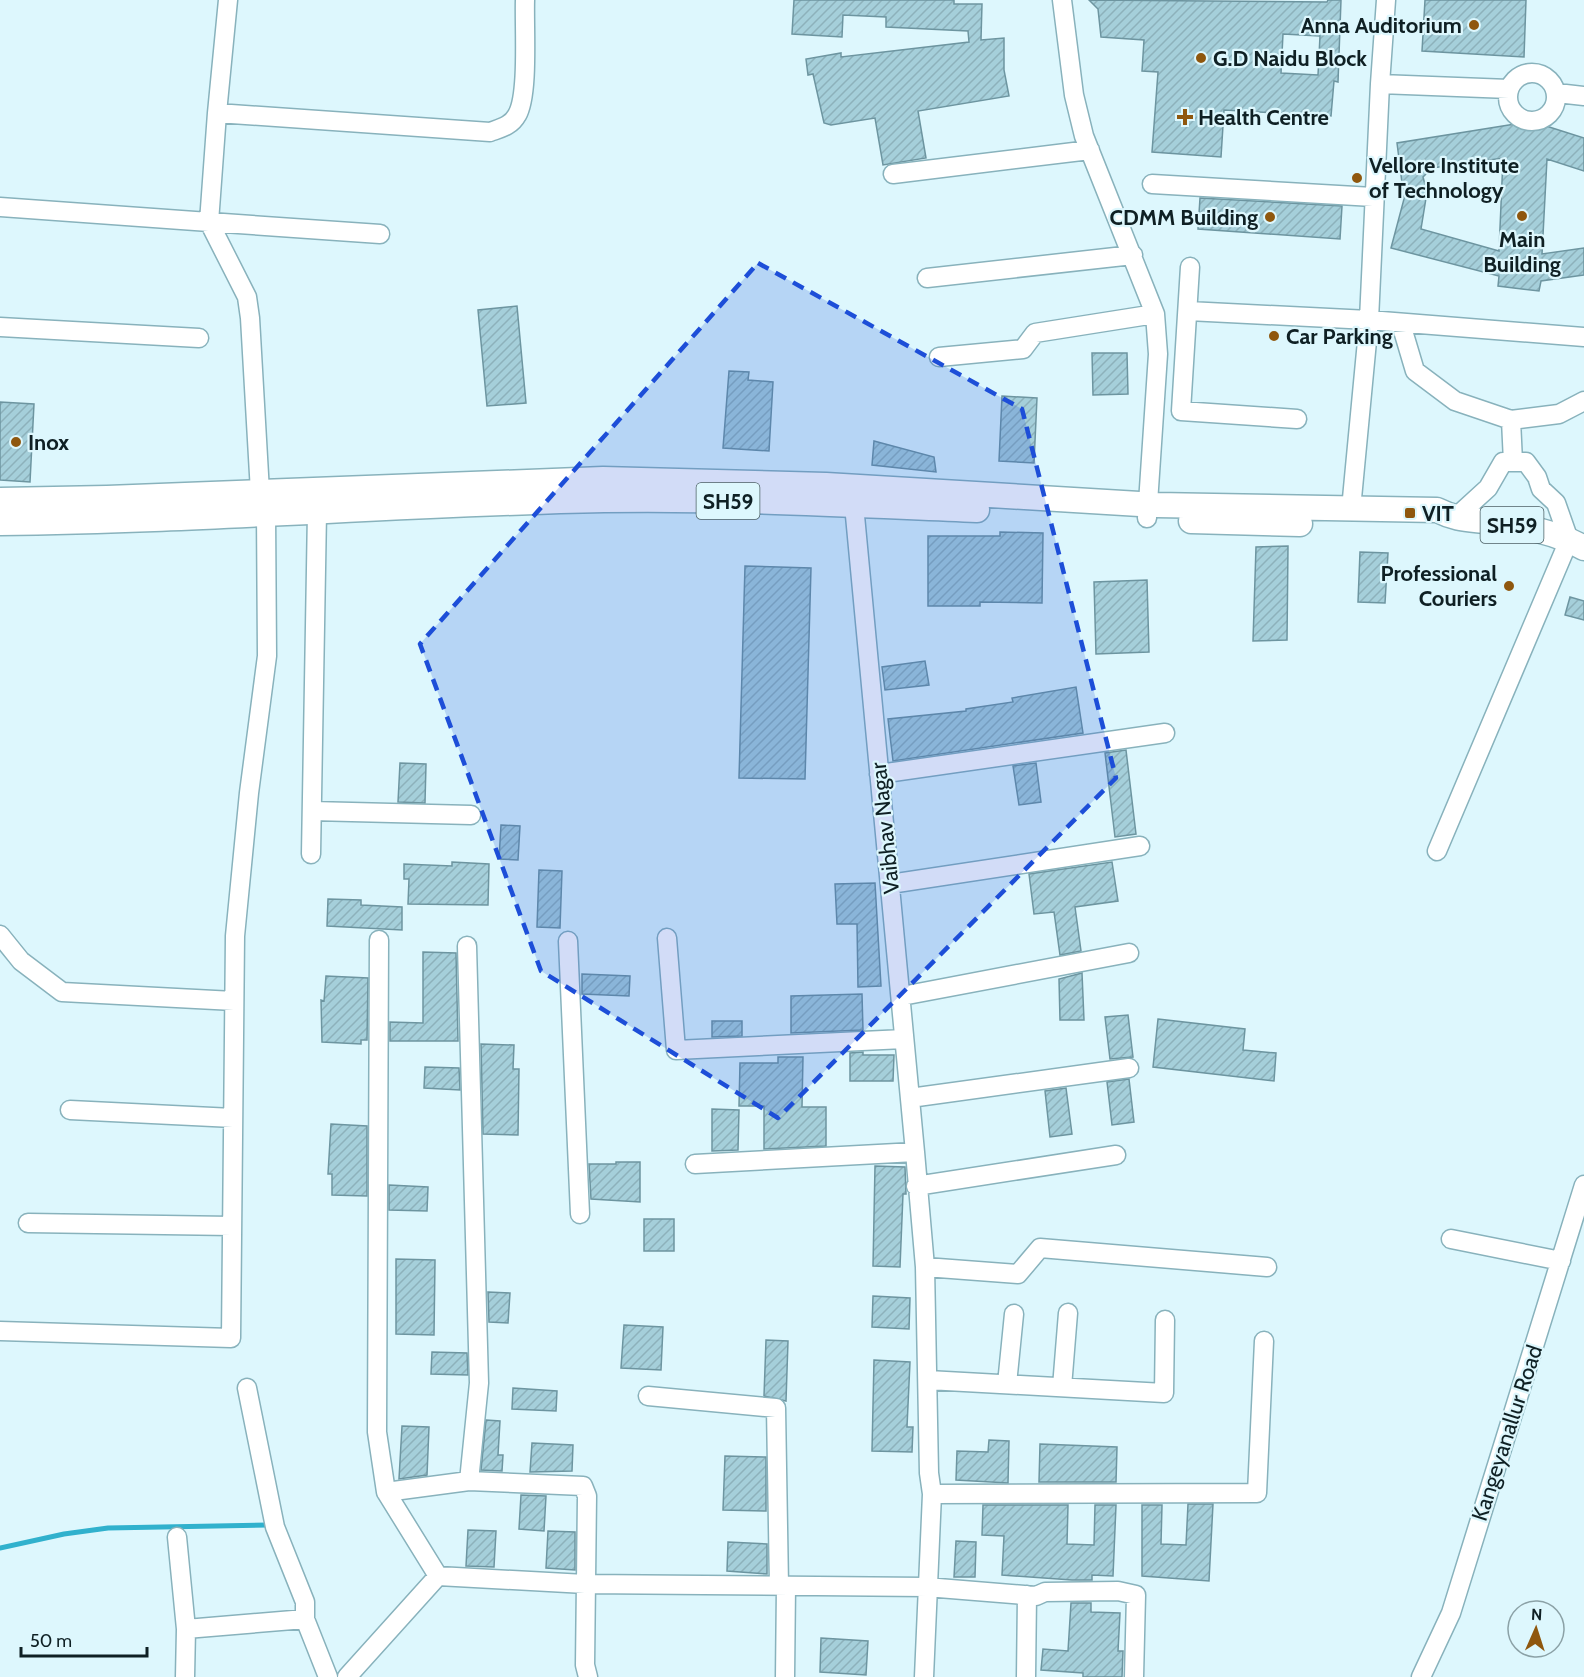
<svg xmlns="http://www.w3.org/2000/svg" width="1584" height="1677" font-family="Cabin,sans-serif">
  <defs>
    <pattern id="building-hatch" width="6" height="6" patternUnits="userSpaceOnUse" patternTransform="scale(1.5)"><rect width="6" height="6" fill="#a5cfda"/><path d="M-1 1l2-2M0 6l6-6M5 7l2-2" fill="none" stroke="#8db1bb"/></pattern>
  </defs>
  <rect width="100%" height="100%" fill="#ddf7fd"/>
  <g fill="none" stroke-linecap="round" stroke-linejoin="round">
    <!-- stream -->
    <path stroke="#30b1cd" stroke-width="5" d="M0 1548 64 1534 108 1528 268 1525"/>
  </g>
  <!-- building -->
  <path fill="url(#building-hatch)" stroke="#6d95a0" stroke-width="1.5" fill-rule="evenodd" d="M794 0H954V4H982L981 40 1004 38V70L1009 96 918 111 926 158 883 165 875 118 831 125 824 123 813 74 808 75 806 59 841 53V57L969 42 968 31 886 27V17L843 15 842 37 792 34Z
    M1089 0 1327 2 1328 0H1341L1338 82 1334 81 1331 116 1224 110 1221 157 1152 152 1158 72 1142 71 1144 40 1101 37 1098 9ZM1283 34 1320 36 1318 75 1281 73Z
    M1425 0H1526L1524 57 1422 51Z
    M1515 124 1543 125 1584 138V171L1547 159 1542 254 1584 248V275L1541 281 1539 291 1498 286 1499 276 1391 248 1404 199 1397 143ZM1503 158 1499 251 1421 229 1427 192 1423 177 1432 168Z
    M1200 198 1342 206 1340 239 1198 229Z
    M517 306 526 403 487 406 478 310Z
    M1092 353H1127L1128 394 1093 395Z
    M729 371 749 372 748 380 773 382 769 451 723 448Z
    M1002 396 1037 398 1034 463 999 461Z
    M0 402 34 404 30 482 0 480Z
    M874 441 934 457 936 472 872 465Z
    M1000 532 1043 533 1042 603 980 602V606H928V536H1000Z
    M1288 546 1287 640 1253 641 1256 547Z
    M1360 552 1388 553 1385 603 1358 602Z
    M745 566 811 568 805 779 739 778Z
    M1147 580 1149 652 1096 654 1094 582Z
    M1570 597 1584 601V620L1565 615Z
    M925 661 929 685 885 690 882 667Z
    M1076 687 1083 733 893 761 888 719 966 711V709L1013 702 1012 698Z
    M1126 750 1136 834 1115 837 1105 753Z
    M400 763 426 764 425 803 398 802Z
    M1036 763 1041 802 1019 805 1013 766Z
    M501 825 520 826 518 860 499 859Z
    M452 862 489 864 488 905 408 904 409 879H404V864L452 866Z
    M1112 862 1118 901 1075 907 1081 951 1060 955 1054 912 1034 914 1029 874Z
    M539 870 562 871 560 928 537 927Z
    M875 883 881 986 858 987 857 924H837L835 884Z
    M328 899 361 900V905L402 907V930L327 926Z
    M423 952 456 953 458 1041H390V1022L423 1023Z
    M1082 973 1084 1020H1060L1059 979Z
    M582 974 630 976 629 996 582 994Z
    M326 976 368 978 367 1040H361V1044L322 1042 321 1000 324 1001Z
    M862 994 863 1030 791 1033V996Z
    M1128 1015 1133 1057 1110 1059 1105 1017Z
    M1158 1019 1245 1029 1243 1050 1276 1053 1274 1081 1153 1067Z
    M712 1021H742V1036L712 1037Z
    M481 1044 514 1045 513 1069H519L518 1135 483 1134Z
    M863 1052V1055H894L893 1081H850V1053Z
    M778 1057H803L802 1107H826V1146L764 1149V1106H739L740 1063H778Z
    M425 1067 459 1068 460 1090 424 1088Z
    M1129 1079 1134 1122 1112 1125 1107 1082Z
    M1066 1088 1072 1134 1050 1137 1045 1091Z
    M712 1109 739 1110 738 1150 712 1151Z
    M331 1124 367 1126V1196L332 1195V1174H328Z
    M616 1162H640V1202L591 1199 589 1164H616Z
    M875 1166 905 1167 906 1194H903L900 1267 873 1266Z
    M389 1185 428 1187 427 1211 389 1210Z
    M644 1219H674V1251H644Z
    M396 1259 435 1260 434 1335 396 1334Z
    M488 1292 510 1293 508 1323 489 1322Z
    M873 1296 910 1298 909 1329 872 1327Z
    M624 1325 663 1327 661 1370 621 1368Z
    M766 1340 788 1341 786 1401 764 1396Z
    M432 1352 467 1353 468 1375 431 1374Z
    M874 1360 910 1362 907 1427H913L912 1452 872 1451Z
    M513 1388 557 1391 556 1411 512 1409Z
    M486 1420 500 1421 498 1455H503L502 1471 481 1470Z
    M402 1426 429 1427 427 1475 399 1479Z
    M989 1440 1009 1441 1008 1483 956 1480 957 1451 988 1452Z
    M532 1443 573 1445 572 1471 530 1472Z
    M1040 1444 1117 1447 1116 1482H1039Z
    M725 1456 766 1457V1511L723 1510Z
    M521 1495 546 1496 544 1531 519 1529Z
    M1188 1504H1213L1209 1581 1142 1576V1505H1162L1161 1544 1186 1545Z
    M983 1505H1068L1067 1544 1094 1545 1095 1505H1116L1113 1576 1092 1575V1580H1072L1002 1575 1004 1536 982 1535Z
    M468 1530 496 1531 494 1567 466 1566Z
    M548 1531 575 1532V1570L546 1568Z
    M956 1541 976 1542 975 1577H954Z
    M728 1542 767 1544V1574L727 1571Z
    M1071 1603H1091V1612L1120 1613 1118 1651H1123L1122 1677H1083V1673L1041 1670 1043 1649 1068 1651Z
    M821 1638 868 1641 866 1675 820 1672Z"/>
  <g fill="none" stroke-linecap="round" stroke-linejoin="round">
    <defs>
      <path id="minor" d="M1062 0 1074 95 1084 136 1155 314 1158 354 1147 518
        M1386 0 1380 84 1509 89
        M1508 97a24 24 0 1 1 48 0a24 24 0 1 1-48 0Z
        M1557 93 1584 96
        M217 113 228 0
        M893 174 1090 150
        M1152 184 1373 197
        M0 207 209 222 217 113 490 132C501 128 511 126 517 115 529 95 524 26 525 0
        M1190 267 1181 411 1297 419
        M927 278 1133 255
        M1188 311 1369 320 1584 337
        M1401 324 1415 371 1455 401 1511 420 1559 414 1584 401
        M0 327 199 338
        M939 357 1023 349 1035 333 1155 314
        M1511 420 1513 462
        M260 492 250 318 247 297 209 222 380 234
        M854 505 915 1152
        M1351 509 1369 320 1380 84
        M879 774 1165 733
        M312 811 471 815
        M1437 851 1569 540 1556 503 1541 489 1537 477 1526 462H1503L1488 488 1454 519
        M311 854 317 512
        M890 884 1140 846
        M0 935 21 961 62 992 234 1001
        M667 938 676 1050 904 1039
        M379 940 377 1432 386 1492 438 1576
        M568 941 580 1214
        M467 946 479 1383 469 1481
        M902 996 1129 953
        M910 1098 1129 1068
        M70 1110 233 1118
        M695 1164 915 1152 925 1267 929 1473 932 1494 924 1677
        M916 1186 1116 1155
        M28 1223 232 1226
        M1451 1239 1561 1261
        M925 1267 1018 1274 1040 1248 1267 1267
        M0 1331 231 1338 235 936 249 793 267 656 266 513
        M928 1380 1164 1393 1165 1320
        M1007 1384 1014 1314
        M1062 1387 1068 1313
        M247 1388 275 1527 305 1602V1619L328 1677
        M648 1396 776 1408 779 1586
        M386 1492 469 1481 583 1486 587 1496 585 1665 588 1677
        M932 1494 1257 1493 1264 1341
        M177 1537 186 1629 185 1677
        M186 1629 305 1619
        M347 1677 438 1576 585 1584 926 1587 1036 1596 1045 1592 1118 1591 1136 1595 1134 1677
        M785 1677 786 1586
        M1026 1677 1027 1595
        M1421 1677 1451 1613 1584 1185"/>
      <path id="major" d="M0 500 107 498 603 479 826 485 1156 505 1437 510C1457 520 1469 519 1491 522 1523 526 1556 532 1584 548
        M1191 521 1300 524
        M0 523C201 521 402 504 604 500 728 498 852 505 977 510"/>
    </defs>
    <!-- minor casing -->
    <use href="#minor" stroke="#88b2bc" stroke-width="21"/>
    <!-- major casing -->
    <use href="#major" stroke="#88b2bc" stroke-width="27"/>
    <!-- minor -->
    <use href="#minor" stroke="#fff" stroke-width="18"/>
    <!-- major -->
    <use href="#major" stroke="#fff" stroke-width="24"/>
  </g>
  <!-- marked area -->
  <path fill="#1d4ed8" fill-opacity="0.2" stroke="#1d4ed8" stroke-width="4.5" stroke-dasharray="12 8" stroke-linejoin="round" d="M758 263 1022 409 1116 778 778 1118 541 971 420 644Z"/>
  <!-- markers -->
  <g fill="#8f570e" stroke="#ddf7fd" stroke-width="2">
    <circle cx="1474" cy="25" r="6"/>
    <circle cx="1201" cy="58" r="6"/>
    <path d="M1182 108h6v6h6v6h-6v6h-6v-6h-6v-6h6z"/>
    <circle cx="1357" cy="178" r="6"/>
    <circle cx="1522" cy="216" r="6"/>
    <circle cx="1270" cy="217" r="6"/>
    <circle cx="1274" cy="336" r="6"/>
    <circle cx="16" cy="442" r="6"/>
    <rect x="1404" y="507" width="12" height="12" rx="3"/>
    <circle cx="1509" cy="586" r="6"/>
  </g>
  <g text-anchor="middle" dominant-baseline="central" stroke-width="4.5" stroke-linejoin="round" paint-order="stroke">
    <!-- shield labels -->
    <g fill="#ddf7fd" stroke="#4d6065" stroke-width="1.5">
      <rect x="696.5" y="483" width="63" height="36" rx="4.5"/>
      <rect x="1480.5" y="507" width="63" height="36" rx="4.5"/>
    </g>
    <g font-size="21" font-weight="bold" fill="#0f2024">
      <text x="728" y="501">SH59</text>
      <text x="1512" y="525">SH59</text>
    </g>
    <!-- poi labels -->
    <g font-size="22" font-weight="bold" fill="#0f2024" stroke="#ddf7fd" text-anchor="start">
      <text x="1462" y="25" text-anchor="end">Anna Auditorium</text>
      <text x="1213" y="58">G.D Naidu Block</text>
      <text x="1198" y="117">Health Centre</text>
      <text x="1369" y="165">Vellore Institute<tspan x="1369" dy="25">of Technology</tspan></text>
      <text x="1258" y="217" text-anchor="end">CDMM Building</text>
      <text x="1522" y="239" text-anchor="middle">Main<tspan x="1522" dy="25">Building</tspan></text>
      <text x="1286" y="336">Car Parking</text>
      <text x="28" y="442">Inox</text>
      <text x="1422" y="513">VIT</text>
      <text x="1497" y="573" text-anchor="end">Professional<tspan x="1497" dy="25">Couriers</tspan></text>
    </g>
    <!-- street labels -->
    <g font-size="22" fill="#0f2024" stroke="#ddf7fd">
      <text transform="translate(885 828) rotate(-96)">Vaibhav Nagar</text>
      <text transform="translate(1507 1433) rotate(-72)">Kangeyanallur Road</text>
    </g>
  </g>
  <!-- north arrow -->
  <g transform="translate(1536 1629) rotate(3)"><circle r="28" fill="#ddf7fd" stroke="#8ba1a6" stroke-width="1.5"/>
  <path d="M0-4.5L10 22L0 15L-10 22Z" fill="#8f570e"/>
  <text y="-9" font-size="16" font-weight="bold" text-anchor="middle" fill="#0f2024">N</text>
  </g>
  <!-- scale -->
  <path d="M21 1647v9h126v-9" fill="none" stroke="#0f2024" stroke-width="3"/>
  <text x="30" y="1647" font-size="18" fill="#0f2024" stroke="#ddf7fd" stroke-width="4.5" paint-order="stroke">50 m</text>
</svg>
